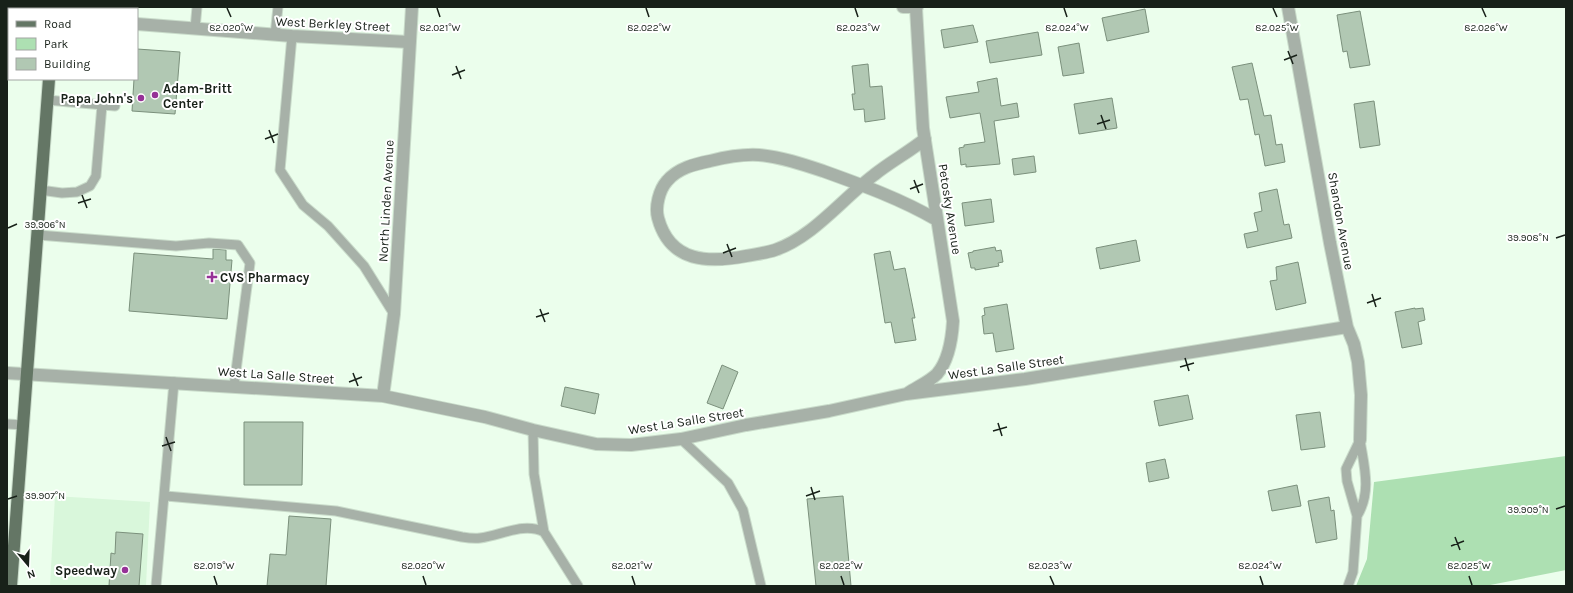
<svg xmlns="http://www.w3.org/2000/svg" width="1573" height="593" font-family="Karla,sans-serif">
  <rect width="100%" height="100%" fill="#ebfeec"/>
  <!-- built -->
  <path fill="#d9f7db" d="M55 496 150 502 146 586H50Z"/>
  <!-- green -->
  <path fill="#ade0b2" d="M1566 456V570L1485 586H1356L1367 559 1374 482Z"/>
  <!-- building -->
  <path fill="#b1c8b3" stroke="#7b907c" d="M1145 9 1149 32 1107 41 1102 18Z
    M1360 11 1370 65 1350 68 1347 51 1343 52 1337 15Z
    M973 25 978 42 944 48 941 30Z
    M1038 32 1042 55 990 63 986 41Z
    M1079 43 1084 73 1063 76 1058 47Z
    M137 49 180 52 175 114 132 111 134 79H137Z
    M1252 63 1264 116 1271 115 1276 145 1282 144 1285 162 1265 166 1259 134 1255 135 1248 99 1240 100 1232 67Z
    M868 64 870 87 882 86 885 119 865 122 864 109 854 110 852 94H855L852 66Z
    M997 78 1001 106 1017 103 1019 117 994 121 1000 164 966 167V164L961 165 959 148 964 147V145L985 142 980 113 950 118 946 97 979 92 977 82Z
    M1112 98 1117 128 1079 134 1074 104Z
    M1374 101 1380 145 1360 148 1354 104Z
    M1034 156 1036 172 1014 175 1012 159Z
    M1277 189 1284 225 1289 224 1292 238 1247 248 1244 234 1258 231 1254 213 1262 211 1259 193Z
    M991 199 994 222 965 226 962 203Z
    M1136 240 1140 261 1100 269 1096 248Z
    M995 247 996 251 1001 250 1003 262 998 263 999 266 975 270V268H971L968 253 973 252V251Z
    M213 249 226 250V260H232L227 319 129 311 134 253 213 259Z
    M890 251 894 270 905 268 915 318H912L916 340 895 343 891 322 885 323 874 254Z
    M1298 262 1306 303 1276 310 1270 281 1277 280 1276 267Z
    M1007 304 1014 349 996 352 993 333 984 334 982 316 985 315 984 308Z
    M1415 308V309L1423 308 1425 320 1418 322 1422 344 1402 348 1395 312Z
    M722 365 738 372 723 409 707 403Z
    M565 387 599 394 595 414 561 406Z
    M1188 395 1193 419 1159 426 1154 401Z
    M1320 412 1325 447 1301 450 1296 415Z
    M244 422H303L302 485H244Z
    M1165 459 1169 478 1149 482 1146 463Z
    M1297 485 1301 506 1272 511 1268 491Z
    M843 496 851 586H816L807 499Z
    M1329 497 1331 511 1334 510 1337 539 1316 543 1308 501Z
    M289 516 331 519 326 586H267L270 554 286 555Z
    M116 532 143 534 139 586H109L111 553 115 554Z"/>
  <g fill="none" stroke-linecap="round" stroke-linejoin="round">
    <defs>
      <path id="service" d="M195 29 197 7
        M7 34H9
        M275 35 278 7
        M292 36 280 170 303 205 328 226 364 266 394 314
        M47 100 115 106
        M40 190 62 193 77 192 90 186 96 176 102 105
        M38 235 176 246 209 243 238 245 250 263 234 386
        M7 424 24 425
        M533 430 534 474 544 532 578 586
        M681 439 728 483 743 510 761 586
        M166 496 336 511 462 537C468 538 474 539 480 538 502 535 524 522 544 532
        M1357 516C1372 492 1364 466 1360 440
        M156 586 174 382
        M1348 586 1353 572 1357 516 1347 481 1346 469 1360 440"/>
      <path id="minor" d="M903 7H917
        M1288 7 1330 243 1347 327 1354 344 1358 362 1361 395 1360 440
        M137 24 292 36 409 42
        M925 139C909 152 890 162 874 175 842 199 813 237 775 250 766 253 756 254 746 256 709 263 670 263 658 218 655 207 659 190 667 181 678 168 695 164 710 161 726 157 743 154 759 155 781 157 802 164 823 171 862 185 901 199 937 220
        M7 373 383 396 485 417 533 430 596 444 631 445 681 439 746 425 829 411 906 394 1025 379 1347 327
        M908 393C917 387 929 382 937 374 949 360 952 339 953 321L923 128 916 8
        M383 396 394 314 412 7"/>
      <path id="primary" d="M54 9V7
        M11 586 49 79"/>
    </defs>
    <!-- service casing -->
    <use href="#service" stroke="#c9dbca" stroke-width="11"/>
    <!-- minor casing -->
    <use href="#minor" stroke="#c9dbca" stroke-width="14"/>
    <!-- primary casing -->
    <use href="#primary" stroke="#c9dbca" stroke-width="14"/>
    <!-- service -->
    <use href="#service" stroke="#a7b1a8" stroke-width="9"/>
    <!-- minor -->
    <use href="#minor" stroke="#a7b1a8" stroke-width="12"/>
    <!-- primary -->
    <use href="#primary" stroke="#647665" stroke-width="12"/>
  </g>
  <!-- ticks -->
  <path fill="none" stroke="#182119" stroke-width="1.5" d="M227 8 231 17M437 8 440 17M646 8 649 17M855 8 858 17M1064 8 1067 17M1273 8 1277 17M1482 8 1486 17M1288 51 1293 64M1284 60 1297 55M456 66 461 79M452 75 465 70M1101 115 1106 129M1097 124 1110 120M269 130 274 143M265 139 278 134M914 180 919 193M910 189 923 184M82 195 87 208M78 203 91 199M8 228 17 224M1556 238 1565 235M727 244 732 257M723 253 736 248M1372 294 1376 307M1367 303 1381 298M540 309 545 322M536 317 549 313M1185 358 1189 371M1180 367 1194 363M353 373 358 386M349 382 362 377M998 423 1002 436M993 431 1007 427M166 437 171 451M162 446 175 442M811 487 815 500M806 496 820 491M8 499 17 496M1556 509 1565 506M1455 537 1460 550M1451 546 1464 541M214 576 217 585M423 576 426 585M632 576 635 585M841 576 844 585M1050 576 1054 585M1260 576 1263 585M1469 576 1472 585"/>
  <!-- markers -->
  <g fill="#963197" stroke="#fff" stroke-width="1.5">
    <circle cx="155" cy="95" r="4"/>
    <circle cx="141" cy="98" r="4"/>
    <path d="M210 271h4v4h4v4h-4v4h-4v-4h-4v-4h4z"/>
    <circle cx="125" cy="570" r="4"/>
  </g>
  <g text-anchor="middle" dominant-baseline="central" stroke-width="4" stroke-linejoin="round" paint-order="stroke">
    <!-- street labels -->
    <g font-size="13" fill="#182119" stroke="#fff">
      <text transform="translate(333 24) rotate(3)">West Berkley Street</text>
      <text transform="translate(386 201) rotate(-87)">North Linden Avenue</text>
      <text transform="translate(950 209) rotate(81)">Petosky Avenue</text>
      <text transform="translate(1341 221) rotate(80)">Shandon Avenue</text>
      <text transform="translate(1006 367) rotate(-8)">West La Salle Street</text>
      <text transform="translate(276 375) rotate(4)">West La Salle Street</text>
      <text transform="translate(686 421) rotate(-9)">West La Salle Street</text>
    </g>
    <!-- poi labels -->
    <g font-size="13" font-weight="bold" fill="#182119" stroke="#fff" text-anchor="start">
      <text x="163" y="88">Adam-Britt<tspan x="163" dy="15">Center</tspan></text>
      <text x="133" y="98" text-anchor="end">Papa John's</text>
      <text x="220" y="277">CVS Pharmacy</text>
      <text x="117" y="570" text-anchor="end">Speedway</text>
    </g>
  </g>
  <g font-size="10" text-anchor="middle" fill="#182119" stroke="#fff" stroke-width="4" stroke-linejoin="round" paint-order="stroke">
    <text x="440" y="31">82.021°W</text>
    <text x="858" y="31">82.023°W</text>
    <text x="1067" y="31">82.024°W</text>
    <text x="1277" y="31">82.025°W</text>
    <text x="231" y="31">82.020°W</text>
    <text x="649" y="31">82.022°W</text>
    <text x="1486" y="31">82.026°W</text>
    <text x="45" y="228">39.906°N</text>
    <text x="1528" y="241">39.908°N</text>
    <text x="45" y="499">39.907°N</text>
    <text x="1528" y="513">39.909°N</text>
    <text x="214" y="569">82.019°W</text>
    <text x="423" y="569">82.020°W</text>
    <text x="632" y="569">82.021°W</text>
    <text x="841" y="569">82.022°W</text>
    <text x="1050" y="569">82.023°W</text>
    <text x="1260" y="569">82.024°W</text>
    <text x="1469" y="569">82.025°W</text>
  </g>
  <!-- border -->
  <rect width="1573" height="593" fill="none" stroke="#182119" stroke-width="16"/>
  <!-- legend -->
  <rect x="8" y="8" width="130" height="72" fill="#ffffff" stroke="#a3a6a3"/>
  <rect x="16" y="21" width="20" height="6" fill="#647665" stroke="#a3a6a3"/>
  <text x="44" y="28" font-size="12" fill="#182119">Road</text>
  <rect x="16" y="38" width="20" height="12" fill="#ade0b2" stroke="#a3a6a3"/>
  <text x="44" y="48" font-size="12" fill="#182119">Park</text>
  <rect x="16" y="58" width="20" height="12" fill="#b1c8b3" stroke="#a3a6a3"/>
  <text x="44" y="68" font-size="12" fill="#182119">Building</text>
  <!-- north arrow -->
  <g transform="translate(28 565) rotate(161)" stroke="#ffffff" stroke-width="3" paint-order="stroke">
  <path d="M0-3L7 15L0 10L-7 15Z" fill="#182119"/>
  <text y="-6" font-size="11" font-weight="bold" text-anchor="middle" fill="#182119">N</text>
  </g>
</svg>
